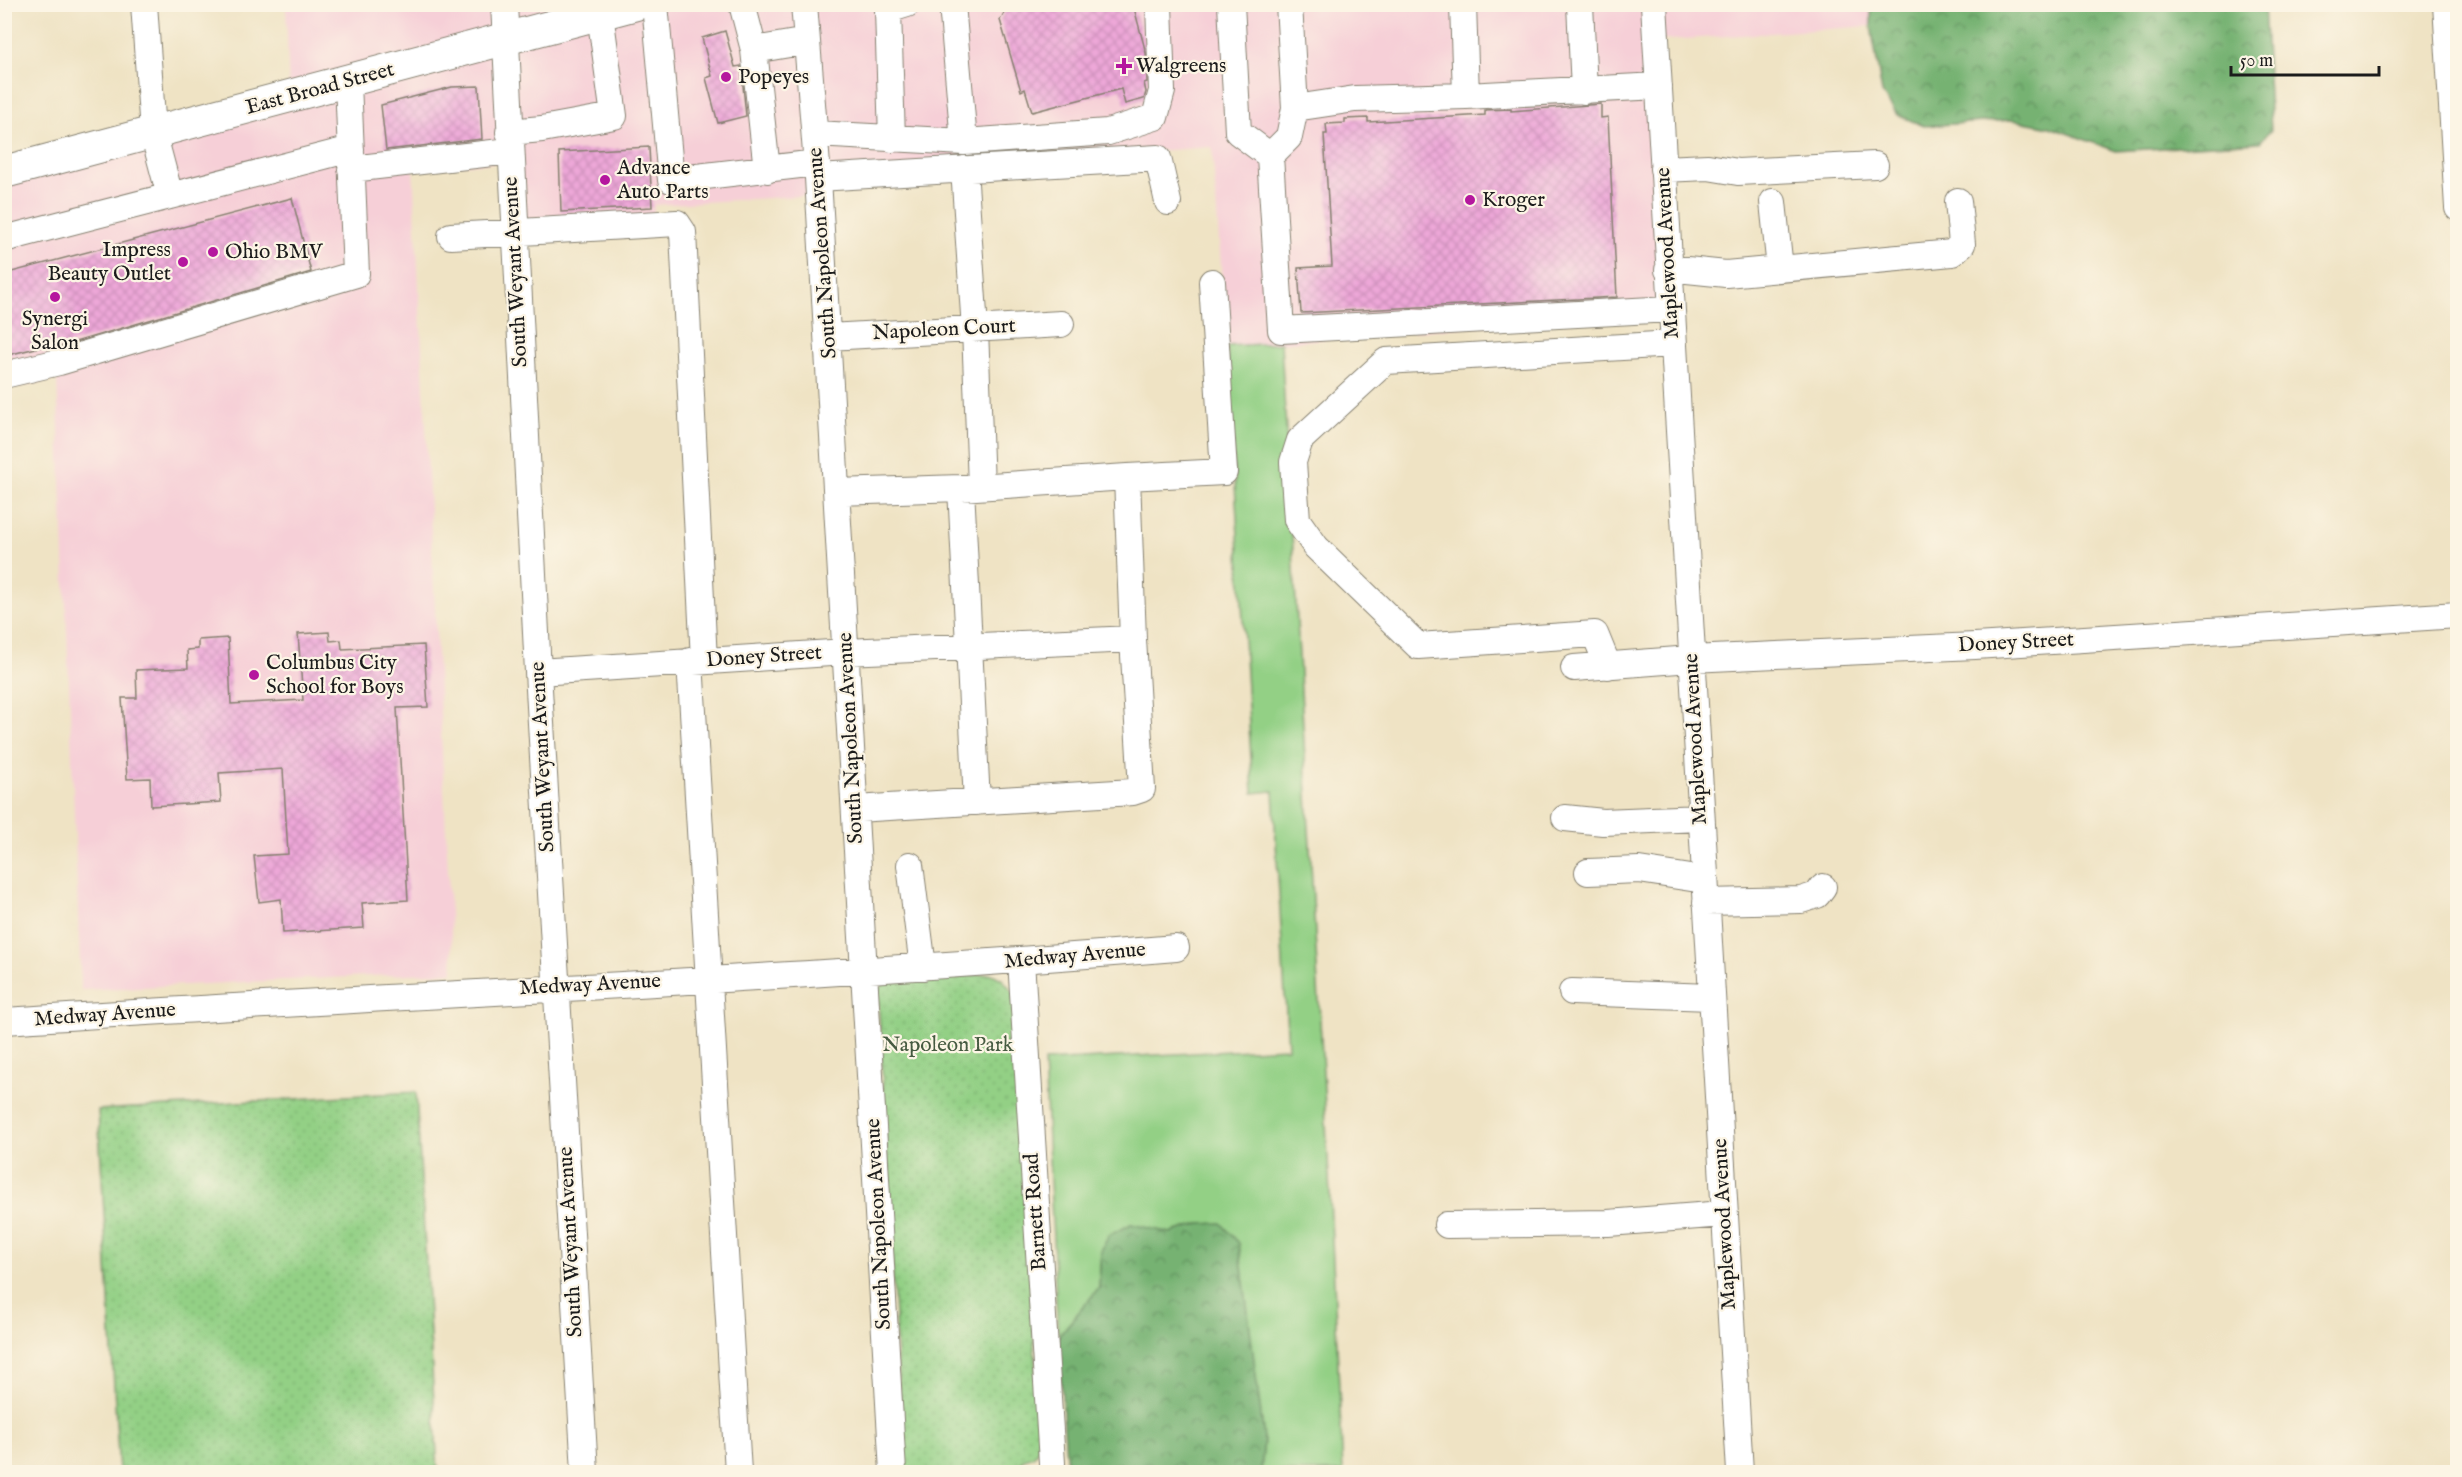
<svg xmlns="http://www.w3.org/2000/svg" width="2462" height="1477" font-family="'IM FELL English',serif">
  <defs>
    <pattern id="forest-crowns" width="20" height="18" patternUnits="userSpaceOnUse" patternTransform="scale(1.5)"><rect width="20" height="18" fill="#76b272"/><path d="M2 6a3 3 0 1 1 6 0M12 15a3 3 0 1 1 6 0" fill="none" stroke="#60905d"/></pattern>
    <pattern id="park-dots" width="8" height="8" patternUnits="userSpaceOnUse" patternTransform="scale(1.5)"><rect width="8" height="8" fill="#93d085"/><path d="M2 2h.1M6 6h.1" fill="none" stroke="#7eb272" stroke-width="1.8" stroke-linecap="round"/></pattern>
    <pattern id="building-cross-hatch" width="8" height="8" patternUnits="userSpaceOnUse" patternTransform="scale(1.5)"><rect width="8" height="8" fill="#eda7d8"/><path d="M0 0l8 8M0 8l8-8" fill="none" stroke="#cb8fb9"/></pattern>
  </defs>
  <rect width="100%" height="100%" fill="#fcf5e5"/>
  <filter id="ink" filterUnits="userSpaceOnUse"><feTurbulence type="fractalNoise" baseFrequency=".0167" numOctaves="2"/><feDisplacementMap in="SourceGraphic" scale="12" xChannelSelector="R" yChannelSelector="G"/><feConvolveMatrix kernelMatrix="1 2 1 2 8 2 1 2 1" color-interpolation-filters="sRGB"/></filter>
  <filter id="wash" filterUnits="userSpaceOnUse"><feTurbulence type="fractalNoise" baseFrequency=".008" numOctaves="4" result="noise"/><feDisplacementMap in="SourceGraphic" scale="24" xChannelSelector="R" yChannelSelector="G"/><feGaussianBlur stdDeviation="1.35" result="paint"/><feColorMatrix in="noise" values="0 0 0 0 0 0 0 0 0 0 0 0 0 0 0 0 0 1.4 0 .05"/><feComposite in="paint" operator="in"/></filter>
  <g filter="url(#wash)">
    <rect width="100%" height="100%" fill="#efe3c4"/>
    <!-- built -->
    <path fill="#f6cfd7" d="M286 5H1871V26L1657 41 1671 309 1281 343 1227 346 1212 147 815 175 816 195 654 205 653 223 514 228 508 162 413 168 453 972 81 990 57 379 5 389V173L289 96Z"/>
    <!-- green -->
    <path fill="#93d085" stroke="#587650" stroke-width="1.5" d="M1281 343 1329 1176 1343 1472H1261L1264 1438 1199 1224 1170 1233 1131 1224 1101 1251 1099 1288 1058 1337 1044 1061 1288 1048 1273 791 1253 793 1227 346Z"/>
    <!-- forest -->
    <path fill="url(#forest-crowns)" stroke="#496747" stroke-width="1.5" d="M2110 5C2126 10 2143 11 2159 4L2264 5 2271 130 2260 142 2116 151 2050 127 2013 120 1924 126 1897 115 1882 93 1871 26V5Z
      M1221 1223 1239 1243 1264 1438 1261 1472H1067L1058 1337 1099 1288 1101 1251 1109 1235 1131 1224 1170 1233 1199 1224Z"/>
    <!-- park -->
    <path fill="url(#park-dots)" stroke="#587650" stroke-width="1.5" d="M992 974 1002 979 1014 993 1040 1446 1034 1456 1022 1460 1023 1472H903L878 990 887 980Z
      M416 1092 438 1472H119L98 1110Z"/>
    <g id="blocks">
      <!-- building -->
      <path fill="url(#building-cross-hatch)" d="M1009 4H1133L1146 53 1147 82 1144 83 1146 92 1144 99 1125 104 1121 89 1032 112 1025 89 1021 91 1000 20Z
        M725 31 735 67 741 66 746 116 718 123 706 78 712 76 702 38Z
        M479 86 482 139 386 150 381 105 452 87Z
        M1601 104V118L1608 117 1617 297 1301 313 1298 268 1332 266 1324 134H1327L1326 124 1345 123V119L1368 118V122L1485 115V110L1511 109V111Z
        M649 147 652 207 561 212 559 152Z
        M292 198 311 272 55 348 49 349 48 345 4 356V274Z
        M329 632 330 641 341 640 342 649 424 645 428 707 397 708 408 900 362 903 364 928 283 933 281 899 259 902 254 856 288 854 283 769 219 773 221 802 151 806 150 778 127 779 122 698H137L136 670 188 668 187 650 198 649V640L228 638 231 704 303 700 298 634Z"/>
    </g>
  </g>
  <g filter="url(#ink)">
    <use href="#blocks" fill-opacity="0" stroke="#868070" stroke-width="1.5"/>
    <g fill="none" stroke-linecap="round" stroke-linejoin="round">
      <defs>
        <path id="minor" d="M144 4 153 132 170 196
          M504 4 538 672 585 1472
          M655 4 671 180 817 163
          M742 4 754 50 807 41
          M804 4 818 178 893 1472
          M952 4 964 142
          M1231 4 1238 132 1270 156
          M1289 4 1295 108 1355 99 1466 96 1659 86
          M1463 4 1466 96
          M1580 4 1584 91
          M1654 4 1740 1472
          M2446 4 2458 208
          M754 50 767 170
          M1295 108 1289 137 1270 156 1281 330 1671 309
          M509 132 542 129 614 116 600 14
          M815 134 964 142 1108 132 1155 117 1162 91 1159 4
          M892 139 888 10 907 4
          M351 169 510 151
          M964 169 975 329 981 486
          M1663 169 1708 167 1738 172 1875 165
          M818 178 1158 158 1168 202
          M1773 202 1780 269
          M451 236 677 223 683 232 704 661
          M4 239 351 149
          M1668 270H1687L1726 274 1952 253 1962 244 1958 201
          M828 337 1061 324
          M4 375 59 362 356 274 348 82
          M1127 477 1224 472 1212 282
          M961 488 977 802
          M837 492 961 488 1127 477 1133 639 1142 789 1133 792 856 809
          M690 661 738 1472
          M1608 666 1595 634 1418 646 1316 547 1297 520 1293 462 1300 440 1386 361 1673 344
          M1574 668 1691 659 1975 646 2458 615
          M538 672 846 652 1133 639
          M1565 818 1603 822 1701 818
          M910 865 923 967
          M1588 872 1639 870 1704 880
          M1706 902 1801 900 1817 895 1823 887
          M1021 960 1052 1463
          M1572 992 1711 997
          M4 1021C395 995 786 980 1176 948
          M1447 1225 1608 1223 1724 1214"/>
        <path id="major" d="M4 172 636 4"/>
      </defs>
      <!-- minor casing -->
      <use href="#minor" stroke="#868070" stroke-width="28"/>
      <!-- major casing -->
      <use href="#major" stroke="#868070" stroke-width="34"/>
      <!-- minor -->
      <use href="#minor" stroke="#fff" stroke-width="26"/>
      <!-- major -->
      <use href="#major" stroke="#fff" stroke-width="32"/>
    </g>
  </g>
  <!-- markers -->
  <g fill="#b5179e" stroke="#fcf5e5" stroke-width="2">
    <path d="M1121 57h6v6h6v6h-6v6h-6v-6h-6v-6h6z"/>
    <circle cx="726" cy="77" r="6"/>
    <circle cx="605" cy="180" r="6"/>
    <circle cx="1470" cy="200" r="6"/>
    <circle cx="213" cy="252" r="6"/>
    <circle cx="183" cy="262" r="6"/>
    <circle cx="55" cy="297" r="6"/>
    <circle cx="254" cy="675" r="6"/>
  </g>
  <g text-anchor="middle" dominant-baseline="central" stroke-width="4.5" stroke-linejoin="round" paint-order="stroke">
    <!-- poi labels -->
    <g font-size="21" fill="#1c1c1c" stroke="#fcf5e5" text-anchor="start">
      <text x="1136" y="66">Walgreens</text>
      <text x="738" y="77">Popeyes</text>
      <text x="617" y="168">Advance<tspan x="617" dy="24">Auto Parts</tspan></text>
      <text x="1482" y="200">Kroger</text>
      <text x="171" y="250" text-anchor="end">Impress<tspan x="171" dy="24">Beauty Outlet</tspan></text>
      <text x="225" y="252">Ohio BMV</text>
      <text x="55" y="319" text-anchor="middle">Synergi<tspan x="55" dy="24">Salon</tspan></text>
      <text x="266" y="663">Columbus City<tspan x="266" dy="24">School for Boys</tspan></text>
    </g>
    <!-- street labels -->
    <g font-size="21" fill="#1c1c1c" stroke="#fcf5e5">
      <text transform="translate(320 89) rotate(-15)">East Broad Street</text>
      <text transform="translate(823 253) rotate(-94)">South Napoleon Avenue</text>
      <text transform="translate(1668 253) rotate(-93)">Maplewood Avenue</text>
      <text transform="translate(516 272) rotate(-93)">South Weyant Avenue</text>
      <text transform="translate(944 330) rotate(-3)">Napoleon Court</text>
      <text transform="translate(2016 643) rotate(-3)">Doney Street</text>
      <text transform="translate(764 657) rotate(-4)">Doney Street</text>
      <text transform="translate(851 738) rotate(-93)">South Napoleon Avenue</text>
      <text transform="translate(1696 739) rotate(-93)">Maplewood Avenue</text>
      <text transform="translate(543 757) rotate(-93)">South Weyant Avenue</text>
      <text transform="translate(1075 956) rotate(-5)">Medway Avenue</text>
      <text transform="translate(590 985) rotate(-3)">Medway Avenue</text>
      <text transform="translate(105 1015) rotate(-4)">Medway Avenue</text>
      <text transform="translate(1036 1212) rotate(-94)">Barnett Road</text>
      <text transform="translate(879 1224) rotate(-93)">South Napoleon Avenue</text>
      <text transform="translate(1725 1224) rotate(-93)">Maplewood Avenue</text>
      <text transform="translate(571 1242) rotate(-93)">South Weyant Avenue</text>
    </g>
    <!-- park labels -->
    <g font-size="21" fill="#465b41" stroke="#fcf5e5">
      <text x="948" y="1045">Napoleon Park</text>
    </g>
  </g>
  <!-- margin -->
  <rect width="2462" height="1477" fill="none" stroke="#fcf5e5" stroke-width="24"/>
  <!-- scale -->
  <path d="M2231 66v9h148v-9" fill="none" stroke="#1c1c1c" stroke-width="3"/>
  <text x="2240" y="66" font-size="18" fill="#1c1c1c" stroke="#fcf5e5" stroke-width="4.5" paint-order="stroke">50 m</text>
</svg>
